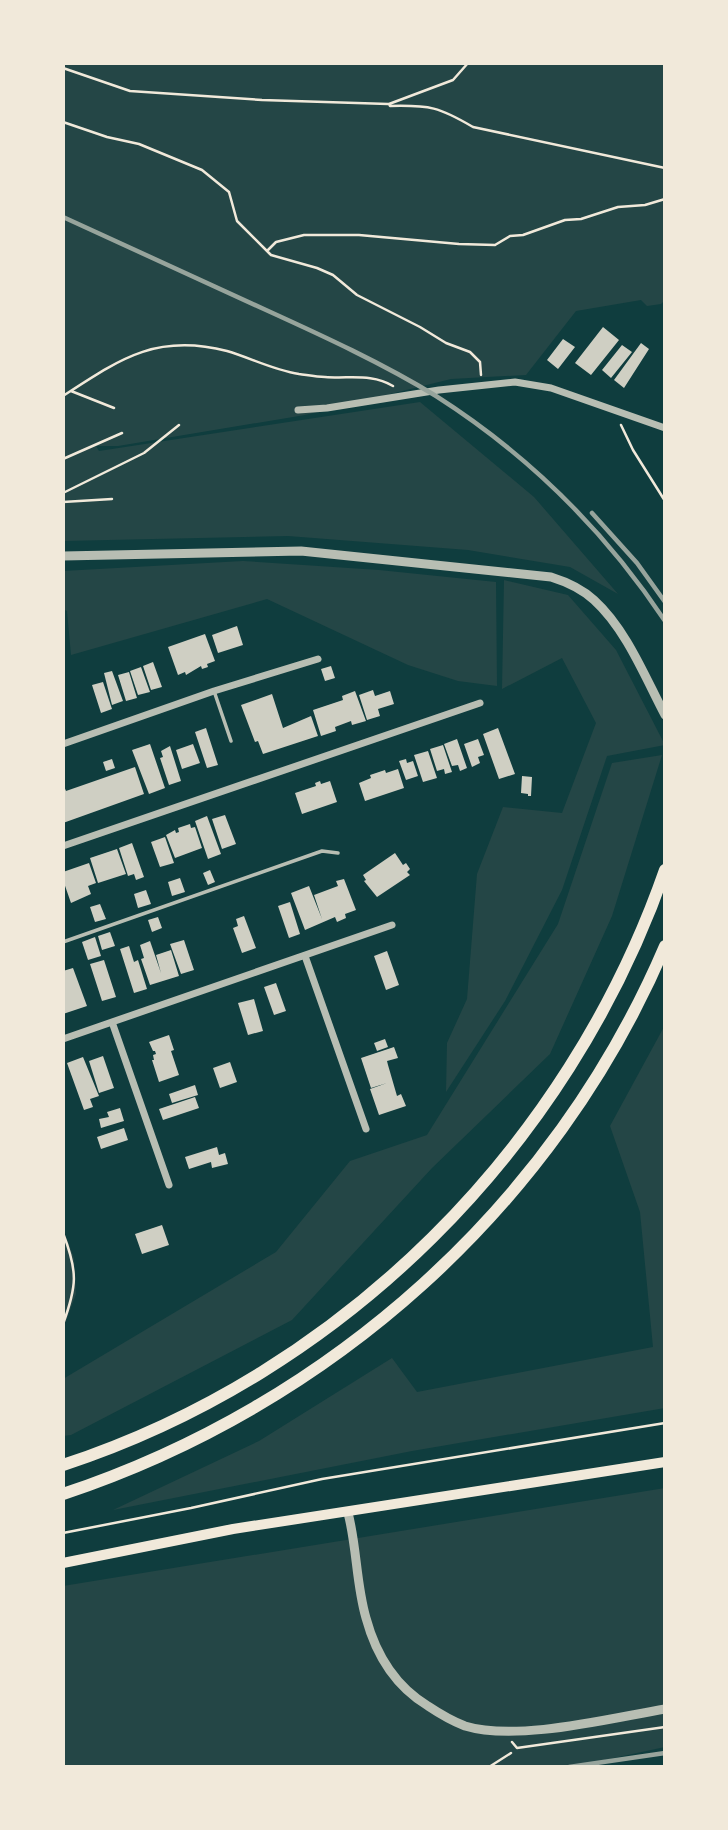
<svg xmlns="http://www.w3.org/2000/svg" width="728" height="1830" font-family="Roboto,sans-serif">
  <rect width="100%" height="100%" fill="#0f3d3e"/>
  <!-- green -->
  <path fill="#244646" d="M63 63H665V300L661 304 647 306 641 300 576 311 526 375 451 379 305 415 118 446H96L99 451 420 402 534 497 618 594 570 567 468 550 288 536 63 541Z
    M243 561 379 570 496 582 497 686 458 681 408 665 267 599 71 655 67 611 63 609V571Z
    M504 580 568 595 616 650 665 745 607 756 562 890 505 1001 446 1092 447 1043 467 999 477 874 503 807 562 813 596 723 562 658 502 689Z
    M662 755 612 916 550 1054 432 1168 292 1320 71 1435 63 1436V1379L276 1252 350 1161 427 1135 558 924 612 763Z
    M665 1025V1408L412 1451 113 1510 259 1441 392 1358 417 1392 653 1347 640 1212 610 1126Z
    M63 1229 74 1258 76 1294 63 1329Z
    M665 1488V1747L572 1767H63V1586Z"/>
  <!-- building -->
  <path fill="#cfcfc3" d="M603 327 619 340 591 375 575 363Z
    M563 339 575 347 558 369 547 360Z
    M641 343 649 349 624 388 614 380Z
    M622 345 632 352 611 378 602 370Z
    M237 626 243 645 218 653 212 635Z
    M205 634 215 661 207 664 208 667 202 669 201 666 186 675 185 672 178 675 168 647Z
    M153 662 162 687 151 690 143 666Z
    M331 666 335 678 325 681 321 669Z
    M141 667 150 692 138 695 130 671Z
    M112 671 123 701 112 705 104 673Z
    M129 672 137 698 126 701 118 675Z
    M103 682 112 709 101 713 92 685Z
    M373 690 375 696 390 691 394 704 378 709 380 716 367 720 359 695Z
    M355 691 366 721 352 725 351 721 335 727 336 731 321 736 313 710 343 700 342 696Z
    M272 694 283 728 311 716 318 736 263 754 258 741 255 742 241 705Z
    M206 728 218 765 207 768 195 732Z
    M498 728 515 774 499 779 483 734Z
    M457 739 467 768 460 771 458 765 452 766 444 744Z
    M478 739 484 755 478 757 480 763 472 767 464 744Z
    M150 744 165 788 149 794 132 750Z
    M193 744 200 763 182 769 176 750Z
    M443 745 452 772 445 774 444 769 437 771 430 749Z
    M170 746 181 781 169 785 160 758 163 757 161 751Z
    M428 751 437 778 423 782 414 755Z
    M112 759 115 768 106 771 103 762Z
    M406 759 407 763 413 761 418 776 406 780 399 761Z
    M135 767 144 794 63 823V784L66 791Z
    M398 769 404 788 365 801 359 783 371 778 370 775 385 770 386 773Z
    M522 776 532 777 531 796H528V794L521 793Z
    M320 781 321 784 330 781 337 802 302 814 295 793 316 786 315 783Z
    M225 815 236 844 222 849 212 819Z
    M207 816 221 854 208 859 195 821Z
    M190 824 191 828 195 827 202 848 175 858 166 835 175 830 176 833 179 832 178 828Z
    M165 837 174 863 160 867 151 842Z
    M132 843 144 877 136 880 134 874 128 876 119 848Z
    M117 849 126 874 98 883 90 858Z
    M395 853 403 865 406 863 410 869 407 872 410 875 377 897 364 881 366 880 363 875Z
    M89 863 96 883 88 886 91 894 71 903 63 880V872Z
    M210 870 215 882 208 885 203 873Z
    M180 878 185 892 172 896 168 882Z
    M344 879 356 910 345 914 346 918 337 922 335 917 305 930 291 893 309 886 322 919 314 895 338 886 336 881Z
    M146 890 151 904 138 908 134 894Z
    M290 902 300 934 289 938 278 906Z
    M100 904 106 919 95 922 90 907Z
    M244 916 256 948 242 953 233 928 238 926 236 919Z
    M158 917 162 928 152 932 148 920Z
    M110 932 115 946 102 950 98 936Z
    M95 937 101 956 88 960 82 942Z
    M184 940 194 970 181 974 170 944Z
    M150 941 161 973 156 955 171 950 179 976 150 985 141 959 144 958 140 945Z
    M129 946 134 962 138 960 147 989 134 993 120 949Z
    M387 951 399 985 386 990 374 956Z
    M104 960 116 997 102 1001 90 964Z
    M73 968 87 1006 63 1014V971Z
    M276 983 286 1011 274 1015 264 987Z
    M254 999 263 1031 248 1035 238 1003Z
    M169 1035 174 1050 171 1051 179 1075 159 1082 152 1060H154L153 1055 156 1054 155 1051H153L149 1042Z
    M385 1039 388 1047 377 1051 374 1043Z
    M394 1047 398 1058 387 1061 388 1065 397 1096 401 1094 406 1106 379 1115 370 1089 387 1083 371 1088 361 1058Z
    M103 1056 114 1088 99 1093 89 1061Z
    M83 1057 99 1096 90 1099 93 1107 84 1110 67 1063Z
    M230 1062 237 1082 220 1088 213 1068Z
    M195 1085 198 1095 172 1103 169 1094Z
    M195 1097 199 1108 163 1120 159 1109Z
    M120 1108 124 1121 101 1128 99 1119 109 1117 107 1112Z
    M124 1128 128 1140 101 1149 97 1137Z
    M217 1147 219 1155 225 1153 228 1164 212 1168 211 1162 189 1169 185 1157Z
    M162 1225 169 1245 142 1254 135 1234Z"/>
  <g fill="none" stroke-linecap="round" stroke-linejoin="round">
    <!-- path -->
    <path stroke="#f1e9da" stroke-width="2.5" d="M468 63 453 80 389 104 390 106C430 105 439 107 473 127L665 168
      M63 68 130 91 262 100 388 104
      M63 122 107 137 139 144 202 170 229 192 237 221 271 255 317 268 333 275 357 295 420 327 446 343 470 352 480 362 481 375
      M268 250 276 242 304 235H359L459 244 495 245 510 236 523 235 565 220 581 219 618 207 645 205 665 199
      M71 391 114 408
      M63 396C120 359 156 333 227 351 251 358 273 370 299 374 307 375 316 377 325 377 349 379 372 373 393 386
      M621 425 633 450 665 501
      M63 459 122 433
      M63 493 144 453 179 425
      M63 502 112 499
      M63 1233C78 1272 77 1286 63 1324
      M63 1533 191 1508 322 1479 665 1423
      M512 1742 517 1748 665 1727
      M489 1767 511 1753"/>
    <!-- service -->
    <path stroke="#b8beb3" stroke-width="3.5" d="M214 691 231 741
      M63 942 322 851 338 853"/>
    <!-- minor -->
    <path stroke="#b8beb3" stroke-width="7" d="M298 410 327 408 439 390 515 382 551 388 665 428
      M63 744 214 691 318 659
      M63 846 480 703
      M305 956 366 1129
      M112 1022 169 1185
      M63 1039 392 925"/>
    <!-- tertiary -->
    <path stroke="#b8beb3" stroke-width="9" d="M63 556 301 551 551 577C567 582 582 589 594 600 626 629 645 677 665 715
      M348 1513C357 1547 356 1584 366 1618 376 1655 395 1686 428 1706 440 1714 452 1721 465 1726 517 1742 611 1718 665 1709"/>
    <!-- primary -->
    <path stroke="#f1e9da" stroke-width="10" d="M63 1563 233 1529 665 1462"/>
    <!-- motorway -->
    <path stroke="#f1e9da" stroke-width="12" d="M63 1465C343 1373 568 1148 665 870
      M63 1494C331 1405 554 1206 665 946"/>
    <!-- rail -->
    <path stroke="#97a49c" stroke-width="4.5" d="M63 217C130 248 198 279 266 310 323 336 382 363 436 396 527 454 605 531 665 621
      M592 513 637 563 665 602
      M569 1767 665 1753"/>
  </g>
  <!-- border -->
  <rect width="728" height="1830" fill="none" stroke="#f1e9da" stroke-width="130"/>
</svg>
